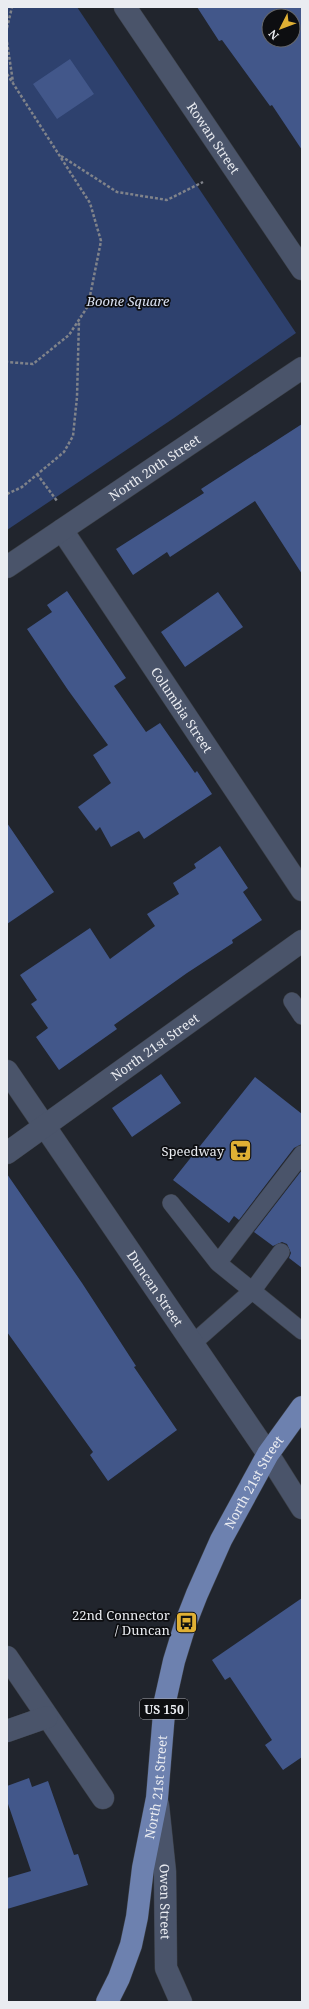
<svg xmlns="http://www.w3.org/2000/svg" width="309" height="2009" font-family="'Noto Serif',serif">
  <rect width="100%" height="100%" fill="#21252d"/>
  <!-- green -->
  <path fill="#2e416e" d="M7 7H77L296 333 174 418 7 530Z"/>
  <!-- building -->
  <path fill="#42578a" fill-rule="evenodd" d="M197 7H302V150L272 105 270 106 222 40 219 41ZM269 16H293V40H269Z
    M70 59 94 94 57 119 33 84Z
    M302 424V574L255 501 170 557 167 552 133 575 116 549 204 493 201 489Z
    M67 591 126 678 114 686 146 732 160 723 195 773 197 771 212 794 144 839 139 831 111 847 100 827 96 831 78 807 111 783 93 755 108 745 68 690 27 629 52 612 47 605Z
    M218 592 243 627 185 667 161 632Z
    M7 823 54 892 7 924Z
    M220 846 248 888 243 892 262 920 232 940 233 943 187 973 114 1025 117 1029 59 1070 36 1037 48 1028 31 1004 37 1000 20 975 90 928 110 959 155 926 147 914 179 894 173 883 196 868 194 864Z
    M161 1074 181 1103 132 1137 112 1108Z
    M255 1077 302 1114V1144L294 1148 239 1220 234 1216 229 1223 173 1180Z
    M302 1170V1268L289 1258 291 1253 287 1244 282 1242 273 1246 254 1232Z
    M7 1174 82 1283 136 1366 134 1367 177 1430 108 1481 90 1455 93 1452 7 1332Z
    M302 1598V1757L283 1770 265 1745 272 1740 230 1677 225 1680 212 1660Z
    M29 1778 32 1787 48 1781 74 1855 78 1854 88 1885 7 1909V1878L31 1871 7 1801V1786Z"/>
  <g fill="none" stroke-linecap="round" stroke-linejoin="round">
    <defs>
      <path id="lane" d="M292 1001 302 1016
        M302 1154 218 1263 302 1331
        M171 1203 218 1263
        M192 1344 253 1290 281 1252"/>
      <g id="street">
        <path id="s1" d="M125 7 302 269"/>
        <path id="s2" d="M62 530 302 890"/>
        <path id="s3" d="M7 567 302 368"/>
        <path id="s4" d="M7 1071 268 1454 302 1508"/>
        <path id="s5" d="M7 1153 302 941"/>
        <path d="M7 1657 103 1798"/>
        <path d="M7 1731 47 1717"/>
        <path id="s6" d="M158 1805 165 1872 166 1968 181 2002"/>
      </g>
      <g id="primary">
        <path id="s7" d="M107 2002 119 1978 131 1945 137 1917 143 1868 157 1798 165 1701 174 1661 186 1622 197 1594 221 1540 268 1454 302 1407"/>
      </g>
    </defs>
    <!-- lane casing -->
    <use href="#lane" stroke="#3d4148" stroke-width="18"/>
    <!-- street casing -->
    <use href="#street" stroke="#3d4148" stroke-width="23"/>
    <!-- primary casing -->
    <use href="#primary" stroke="#3d4148" stroke-width="23"/>
    <!-- path -->
    <path stroke="#80838a" stroke-width="2.5" stroke-dasharray="3 2" stroke-linecap="butt" d="M7 28 12 7
      M7 42 13 82
      M7 74 90 203 101 241 88 306 69 335 33 364 7 362
      M61 156 117 192 167 200 203 182
      M37 474 57 501
      M7 494 22 487 64 452 73 436 77 397 79 320"/>
    <!-- lane -->
    <use href="#lane" stroke="#4a546a" stroke-width="17"/>
    <!-- street -->
    <use href="#street" stroke="#4a546a" stroke-width="22"/>
    <!-- primary -->
    <use href="#primary" stroke="#6d81af" stroke-width="22"/>
  </g>
  <!-- icons -->
  <defs>
    <symbol id="supermarket-square" viewBox="-11 -11 22 22"><rect x="-9" y="-9" width="18" height="18" rx="4" fill="#e0b034" stroke="#0d0e11"/><path d="M-6-5.5h2.5l.6 2H6L4.5 2H-2.5L-4.4-4H-6ZM-1.5 3.2a1.3 1.3 0 1 0 .1 0ZM3 3.2a1.3 1.3 0 1 0 .1 0Z" fill="#111"/></symbol>
    <symbol id="bus-square" viewBox="-11 -11 22 22"><rect x="-9" y="-9" width="18" height="18" rx="4" fill="#e0b034" stroke="#0d0e11"/><path d="M-5-6H5V4H4V6H2V4H-2V6H-4V4H-5ZM-3.5-4V0h7V-4ZM-3.5 1.2v1.5H-2V1.2ZM2 1.2v1.5H3.5V1.2Z" fill="#111"/></symbol>
  </defs>
  <g fill-rule="evenodd">
    <use href="#supermarket-square" x="228" y="1138" width="25" height="25"/>
    <use href="#bus-square" x="174" y="1610" width="25" height="25"/>
  </g>
  <g text-anchor="middle" dominant-baseline="central" stroke-width="3.5" stroke-linejoin="round" paint-order="stroke">
    <!-- shield labels -->
    <rect fill="#0d0e11" stroke="#a8a9ae" stroke-width="1" x="140" y="1699" width="48" height="20" rx="3"/>
    <g font-size="12" font-weight="bold" fill="#eaecf1">
      <text x="164" y="1709">US 150</text>
    </g>
    <!-- street labels -->
    <g font-size="13" fill="#eaecf1" stroke="#0d0e11">
      <text stroke="none"><textPath href="#s1" startOffset="158">Rowan Street</textPath></text>
      <text stroke="none"><textPath href="#s3" startOffset="178">North 20th Street</textPath></text>
      <text stroke="none"><textPath href="#s2" startOffset="216">Columbia Street</textPath></text>
      <text stroke="none"><textPath href="#s5" startOffset="182">North 21st Street</textPath></text>
      <text stroke="none"><textPath href="#s4" startOffset="263">Duncan Street</textPath></text>
      <text stroke="none"><textPath href="#s7" startOffset="546">North 21st Street</textPath></text>
      <text stroke="none"><textPath href="#s7" startOffset="222">North 21st Street</textPath></text>
      <text stroke="none"><textPath href="#s6" startOffset="97">Owen Street</textPath></text>
    </g>
    <!-- park labels -->
    <g font-size="13" font-style="italic" fill="#d9e0f1" stroke="#0d0e11">
      <text x="128" y="301">Boone Square</text>
    </g>
    <!-- poi labels -->
    <g font-size="13" fill="#eaecf1" stroke="#0d0e11" text-anchor="end">
      <text x="224" y="1151">Speedway</text>
      <text x="170" y="1615">22nd Connector<tspan x="170" dy="15">/ Duncan</tspan></text>
    </g>
  </g>
  <!-- border -->
  <rect width="309" height="2009" fill="none" stroke="#eaecf1" stroke-width="16"/>
  <!-- north arrow -->
  <g transform="translate(281 28) rotate(228)"><circle r="19" fill="#0d0e11" stroke="#65676b"/>
  <path d="M0-3L7 15L0 10L-7 15Z" fill="#e0b034"/>
  <text y="-6" font-size="11" font-weight="bold" text-anchor="middle" fill="#eaecf1">N</text>
  </g>
</svg>
